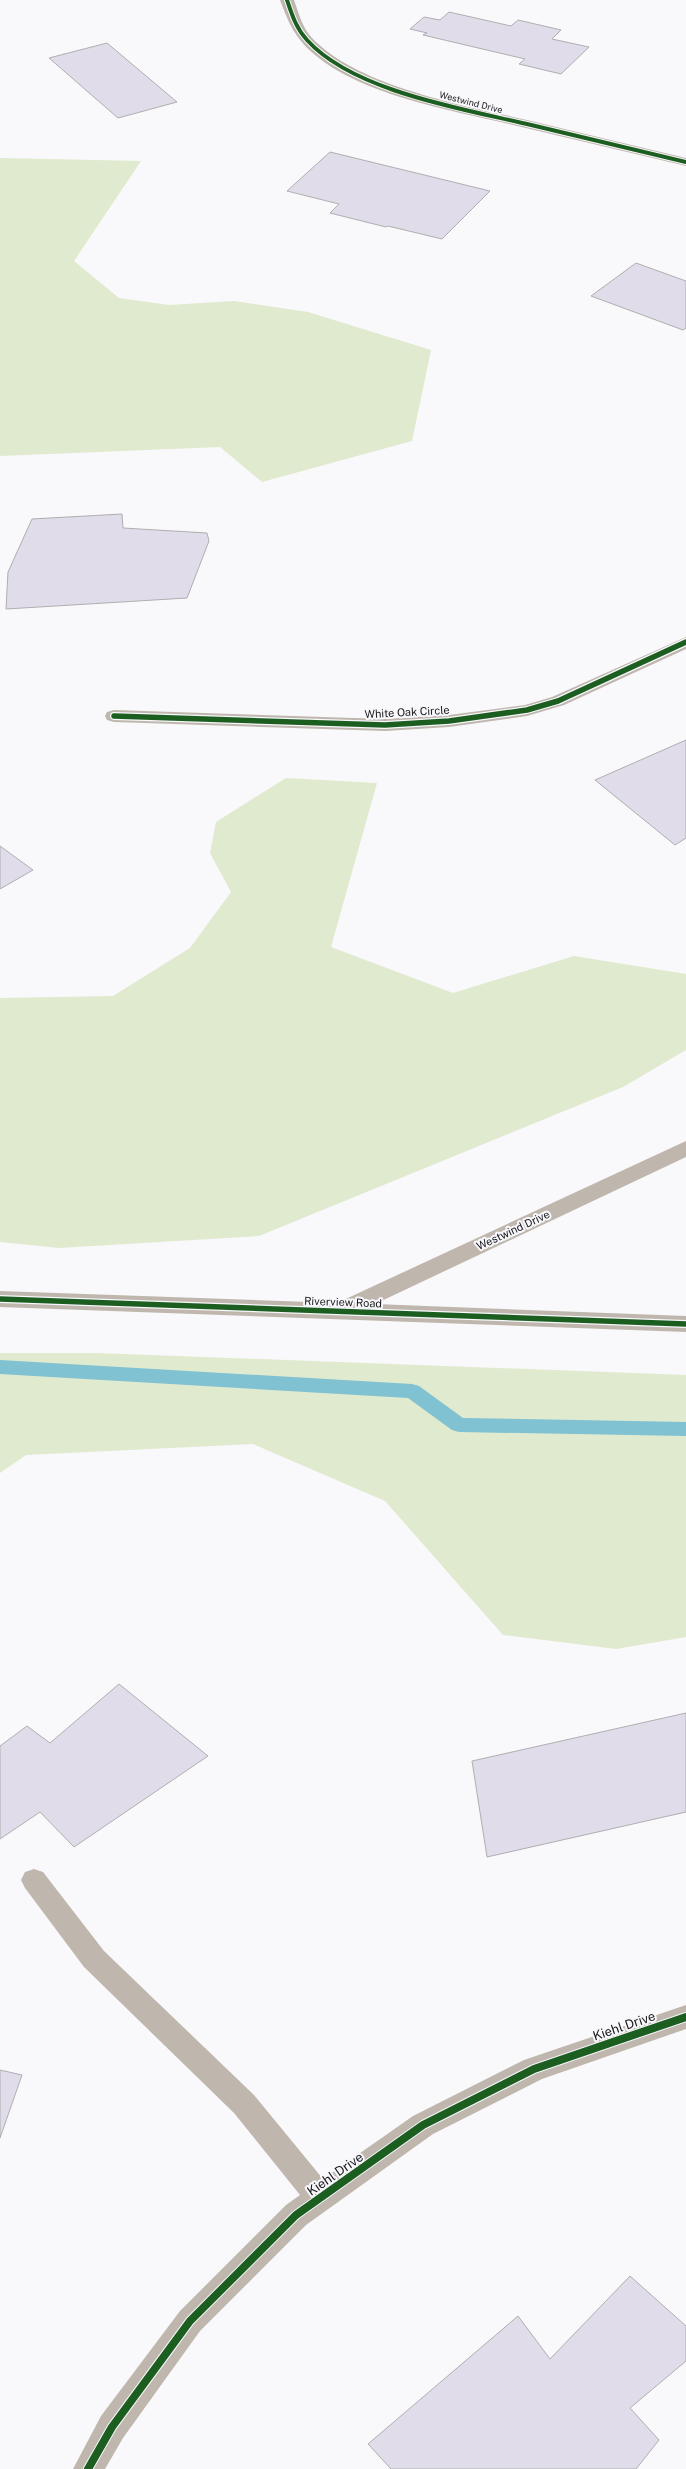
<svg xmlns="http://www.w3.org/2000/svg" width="686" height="2469" font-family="'Public Sans',sans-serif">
  <rect width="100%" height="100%" fill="#f9f8fb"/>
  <!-- green -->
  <path fill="#e0eace" d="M0 158 141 161 74 261 119 298 169 305 234 301 308 312 431 350 412 441 262 482 220 447 0 456Z
    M286 778 377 783 331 947 453 993 574 956 686 974V1050L623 1087 259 1236 59 1248 0 1242V998L113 996 190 948 231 892 210 853 216 822Z
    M0 1353H97L686 1375V1637L616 1649 503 1635 385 1501 253 1444 26 1455 0 1473Z"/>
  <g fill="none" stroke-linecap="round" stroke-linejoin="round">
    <!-- stream -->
    <path fill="#80c1d2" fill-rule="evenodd" d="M0 1360 412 1384 419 1386 463 1418 686 1422V1436L459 1432 452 1430 408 1398 0 1374Z"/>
  </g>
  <!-- building -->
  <path fill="#e0dcea" stroke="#afaeb0" d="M449 12 511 26 518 20 561 30 552 39 589 47 561 74 519 64 525 59 423 35 427 33 410 29 424 17 440 20Z
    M107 43 177 102 118 118 49 58Z
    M330 152 490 191 442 239 388 226 386 227 330 213 339 204 287 191Z
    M636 263 686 281V328L683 330 591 296Z
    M122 514 123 528 207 533 209 541 187 598 6 609 8 572 32 519Z
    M686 740V838L675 845 595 780Z
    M0 846 33 870 0 889Z
    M119 1684 208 1756 74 1847 40 1812 0 1839V1746L27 1726 50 1743Z
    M686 1713V1812L487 1857 472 1761Z
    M0 2070 22 2075 0 2138Z
    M630 2276 686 2326V2361L630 2408 659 2440 636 2469H391L368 2444 518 2316 550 2359Z"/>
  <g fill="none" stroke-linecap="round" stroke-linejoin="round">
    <!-- minor -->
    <path fill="#bfb7ad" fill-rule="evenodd" d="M280 0H294C299 14 302 27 312 38 359 87 463 105 527 120 580 133 633 145 686 158V166C627 152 568 138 509 124 449 110 363 95 315 55 295 38 289 24 280 0Z
      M686 637V649L564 705 527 716 449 727 385 731 114 722 107 720 105 716 107 712 114 710 385 719 449 715 525 705 552 697Z
      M686 1141V1157L375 1304 686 1316V1332L0 1307V1291L337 1303Z
      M34 1869 43 1872 104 1951 254 2095 323 2179 413 2116 524 2060 686 2005V2029L542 2079 433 2134 306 2225 200 2331 123 2438 105 2469H73L101 2416 180 2311 286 2205 300 2195 234 2113 84 1967 25 1888 21 1880 25 1872Z"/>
    <defs>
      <path id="cycleway-far2" d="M287 0C292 15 296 28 307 40 353 91 463 109 527 124 580 137 633 149 686 162"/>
      <path id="cycleway-far1" d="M114 716 385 725 449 721 527 710 558 701 686 642
        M0 1299 686 1324"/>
      <path id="cycleway" d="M88 2469 112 2427 190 2321 296 2215 423 2125 534 2069 686 2017"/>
    </defs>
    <!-- cycleway-far2 casing -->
    <use href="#cycleway-far2" stroke="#f8f7fc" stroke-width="6"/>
    <!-- cycleway-far1 casing -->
    <use href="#cycleway-far1" stroke="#f8f7fc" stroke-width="8"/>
    <!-- cycleway casing -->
    <use href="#cycleway" stroke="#f8f7fc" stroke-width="10"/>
    <!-- cycleway-far2 -->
    <use href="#cycleway-far2" stroke="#1b5e20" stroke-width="4"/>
    <!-- cycleway-far1 -->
    <use href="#cycleway-far1" stroke="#1b5e20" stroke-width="5.5"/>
    <!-- cycleway -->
    <use href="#cycleway" stroke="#1b5e20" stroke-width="8"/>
  </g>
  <g text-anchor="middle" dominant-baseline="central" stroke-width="4" stroke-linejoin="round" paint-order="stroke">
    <!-- far-street labels -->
    <g font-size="9" fill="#1a1a1b" stroke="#f8f7fc">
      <text transform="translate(471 102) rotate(14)">Westwind Drive</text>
    </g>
    <!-- street labels -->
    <g font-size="11" fill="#1a1a1b" stroke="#f8f7fc">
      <text transform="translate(407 712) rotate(-3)">White Oak Circle</text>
      <text transform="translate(513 1230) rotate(-25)">Westwind Drive</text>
      <text transform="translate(343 1302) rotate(2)">Riverview Road</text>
    </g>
    <!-- near-street labels -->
    <g font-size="13" fill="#1a1a1b" stroke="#f8f7fc">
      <text transform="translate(624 2026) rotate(-19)">Kiehl Drive</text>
      <text transform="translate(335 2174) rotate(-35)">Kiehl Drive</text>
    </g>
  </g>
</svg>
